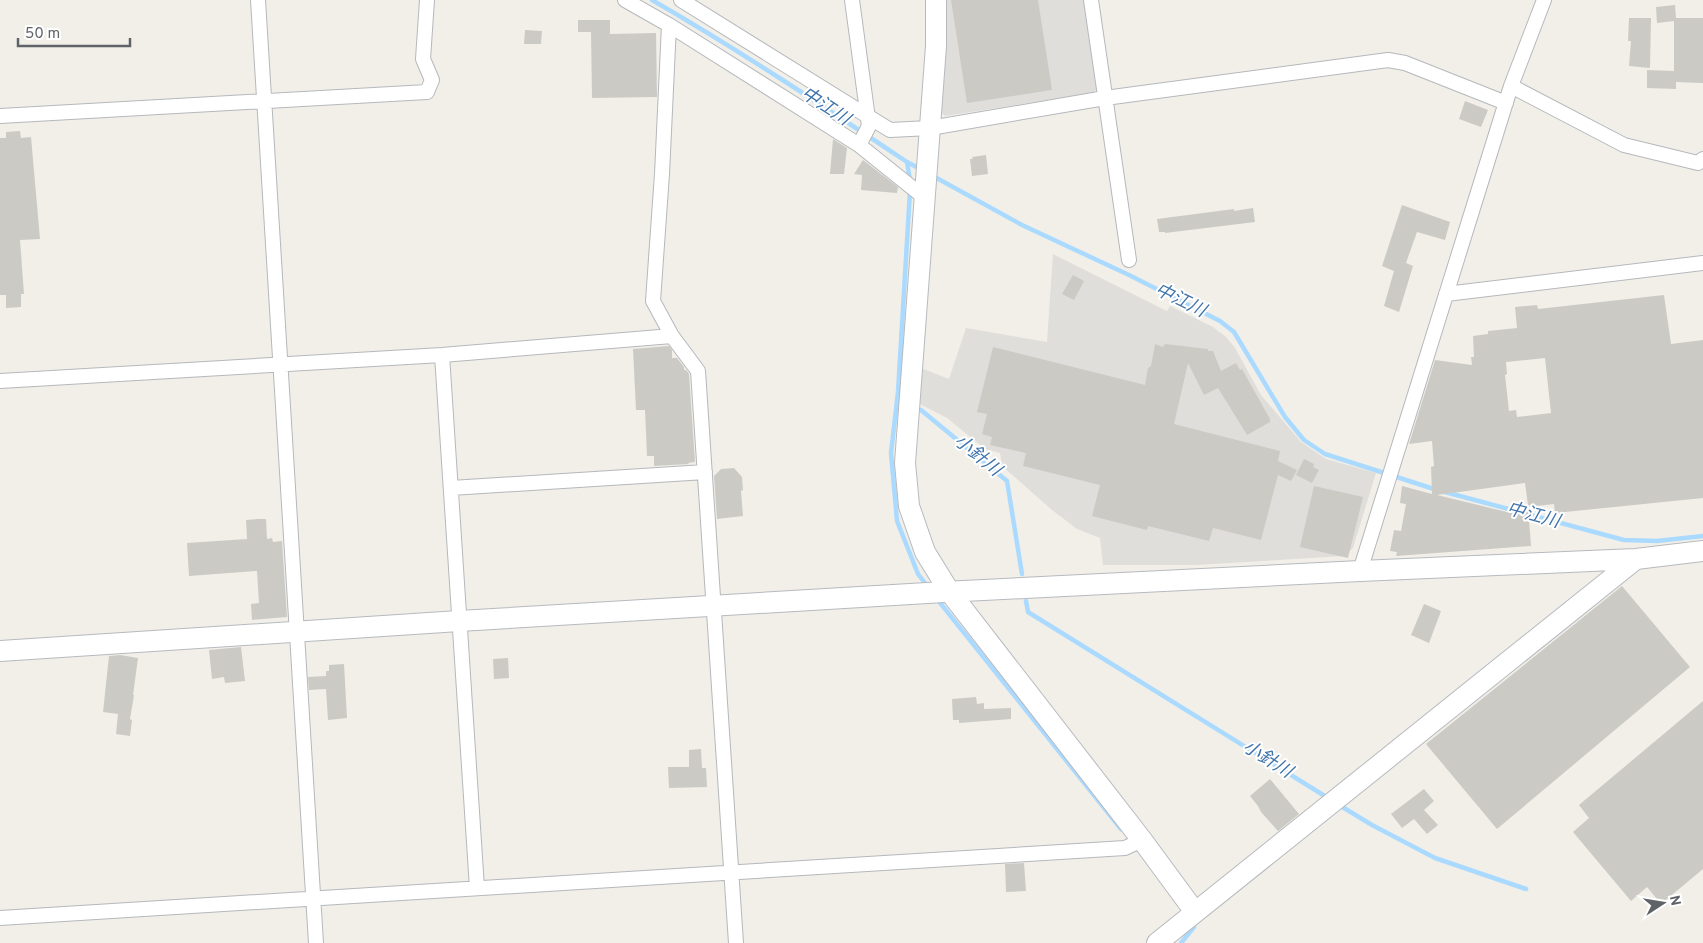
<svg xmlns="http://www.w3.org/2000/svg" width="1703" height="943" font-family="Overpass,'Noto Sans JP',sans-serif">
  <rect width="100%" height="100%" fill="#f1efe8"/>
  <!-- industrial -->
  <path fill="#e0deda" d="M944 0H1084L1097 89 1093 93 945 116 940 111Z
    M1053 254 1167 311 1170 306 1213 327 1226 337 1235 348 1261 395 1301 442 1326 459 1376 473 1353 548 1344 556 1196 565H1103L1100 538 1077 529 1052 510 1002 466 1000 453 985 449 947 418 918 403 921 368 949 379 966 328 1047 342Z"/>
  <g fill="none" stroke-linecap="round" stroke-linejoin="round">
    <!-- stream -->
    <path stroke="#aadaff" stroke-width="4.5" d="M652 0C739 50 823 106 907 162L922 170
      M907 162 910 180
      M933 176 1022 225 1129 275 1220 321 1234 332 1285 417 1304 440 1325 454 1437 490
      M910 191 898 392 891 453 897 521 918 574 928 587
      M921 410 1007 481 1022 574
      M1445 492 1624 540 1657 541 1703 536
      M937 599 1121 829
      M1026 601 1028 612 1328 798
      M1339 805 1372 825 1435 858 1526 889
      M1181 943 1194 927 1193 921"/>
  </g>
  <!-- building -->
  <path fill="#cccac5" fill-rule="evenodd" d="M951 0H1038L1052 90 967 103Z
    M1675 5 1676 18H1703V83L1676 82V89L1647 88V70L1674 71V21L1657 23 1656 7Z
    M1629 18H1651L1650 68 1629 66 1631 41H1628Z
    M578 20H610V34L656 33 657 97 592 98 591 32H578Z
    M525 30 542 31 541 44H524Z
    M1465 101 1488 110 1481 127 1459 119Z
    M20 131 21 138 31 137 40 239 20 240 24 294H21V307L6 308V295H0V138H6V132Z
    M833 139 847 148 844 174H830Z
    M986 155 988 174 972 176 970 159H973L972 157Z
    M863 160 898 187 897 193 861 190 862 175 854 174Z
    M1402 205 1450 222 1445 240 1417 232 1406 263 1413 266 1399 312 1384 306 1394 271 1382 266Z
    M1253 208 1255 222 1165 233V232H1159L1157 219 1234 209V211Z
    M1073 275 1084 281 1074 300 1062 294Z
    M1664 295 1671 344 1703 340V498L1555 513 1554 504 1528 507 1531 546 1396 556 1397 552 1390 551 1394 530 1401 531 1406 504 1400 503 1402 486 1432 494 1431 467 1434 466 1432 441 1409 444 1435 360 1472 365 1471 357H1474L1473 336 1488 334V331L1517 328 1515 307 1537 305 1538 309ZM1545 358 1551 413 1517 417 1516 410 1509 411 1505 375 1507 374 1506 362ZM1525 483 1528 505 1515 514 1437 495Z
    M1155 344 1163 347 1165 344 1208 349V351H1213L1221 371 1236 363 1240 370 1242 369 1270 419V422L1247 435 1218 388 1204 395 1188 363 1174 424 1280 451 1278 461 1297 470 1291 481 1278 475 1261 540 1213 528 1209 541 1148 526 1147 530 1092 516 1100 485 1023 466 1026 453 990 445 992 437 982 434 987 414 977 412 993 347 1145 385 1148 368 1151 366Z
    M669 346 672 350V358H677L684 367V370H686L689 374 695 462 688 463 689 464 654 466V456H647L645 410H636L633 349Z
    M1304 459 1314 464 1313 467 1319 470 1312 483 1296 475Z
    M734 468 742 477 743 490 741 491 743 516 717 519 714 476 721 469Z
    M1314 486 1363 497 1348 558 1300 547Z
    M258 519H266L267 539 272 538 273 542 282 541 287 617 252 620 251 604 259 603 257 571 189 576 187 543 247 539 246 520Z
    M1622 586 1690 667 1497 829 1426 744Z
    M1424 604 1441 611 1429 643 1411 635Z
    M241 647 245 681 225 683 224 677 212 679 209 650Z
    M120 655 138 658 133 695H134L130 719 132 720 130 736 116 734 118 714 103 712 109 656Z
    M508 658 509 678 494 679 493 659Z
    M344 664 347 718 328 720 326 689 309 690 308 677 326 676V671H329V665Z
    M976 697 977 704 984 703V709L1011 708V719L959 723V720H953L952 699Z
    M1703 701V869L1661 904 1647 887 1631 901 1573 832 1589 818 1579 805Z
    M701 749 702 768H706L707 787 669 788 668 767H689V750Z
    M1270 779 1299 814 1278 831 1261 812 1258 806 1250 796Z
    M1424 789 1434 801 1424 810 1438 825 1427 834 1414 819 1402 828 1391 814Z
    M1024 863 1026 891 1006 892 1005 864Z"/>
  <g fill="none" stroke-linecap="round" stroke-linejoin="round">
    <defs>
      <path id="street" d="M258 0 316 943
        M625 0 669 25 859 145 925 198
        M681 0 890 130 930 128 1105 98 1388 60 1405 63 1506 103
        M852 0 869 126 859 145
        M1091 0 1129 260
        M669 25 662 174 653 301 672 336 698 371 736 943
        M1511 86 1624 145 1698 163 1703 159
        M0 116 427 92 432 80 423 59 427 0
        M1446 294 1703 263
        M442 355 477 888
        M0 381 442 355 672 336
        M451 488 705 472
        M1360 571 1511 86 1544 0
        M0 918 1125 848 1142 840"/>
      <path id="secondary" d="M936 0V46L905 463 909 506 925 552 949 591 1142 840 1195 912
        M0 651 459 621 944 592 1360 571 1636 559 1703 551
        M1157 943 1636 559"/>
    </defs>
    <!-- street casing -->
    <use href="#street" stroke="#b5b8bc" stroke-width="16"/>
    <!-- secondary casing -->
    <use href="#secondary" stroke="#b6babf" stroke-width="22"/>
    <!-- street -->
    <use href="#street" stroke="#fff" stroke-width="14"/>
    <!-- secondary -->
    <use href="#secondary" stroke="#fff" stroke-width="20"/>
  </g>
  <g text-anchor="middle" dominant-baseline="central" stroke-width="4" stroke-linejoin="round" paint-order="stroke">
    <!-- water labels -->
    <g font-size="18" font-style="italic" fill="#4174aa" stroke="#fff">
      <text transform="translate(825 107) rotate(33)">中江川</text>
      <text transform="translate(1180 301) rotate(26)">中江川</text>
      <text transform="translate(977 456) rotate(39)">小針川</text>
      <text transform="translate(1533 516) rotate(15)">中江川</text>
      <text transform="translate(1267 760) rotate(32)">小針川</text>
    </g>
  </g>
  <!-- north arrow -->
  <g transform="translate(1663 903) rotate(78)" stroke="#ffffff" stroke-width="4" paint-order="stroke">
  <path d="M0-4L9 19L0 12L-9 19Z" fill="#5f6368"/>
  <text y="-8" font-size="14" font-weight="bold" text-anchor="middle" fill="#5f6368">N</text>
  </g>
  <!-- scale -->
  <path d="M18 38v8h112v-8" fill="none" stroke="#5f6368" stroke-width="2.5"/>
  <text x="25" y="38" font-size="15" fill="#5f6368" stroke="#ffffff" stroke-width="4" paint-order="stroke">50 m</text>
</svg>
